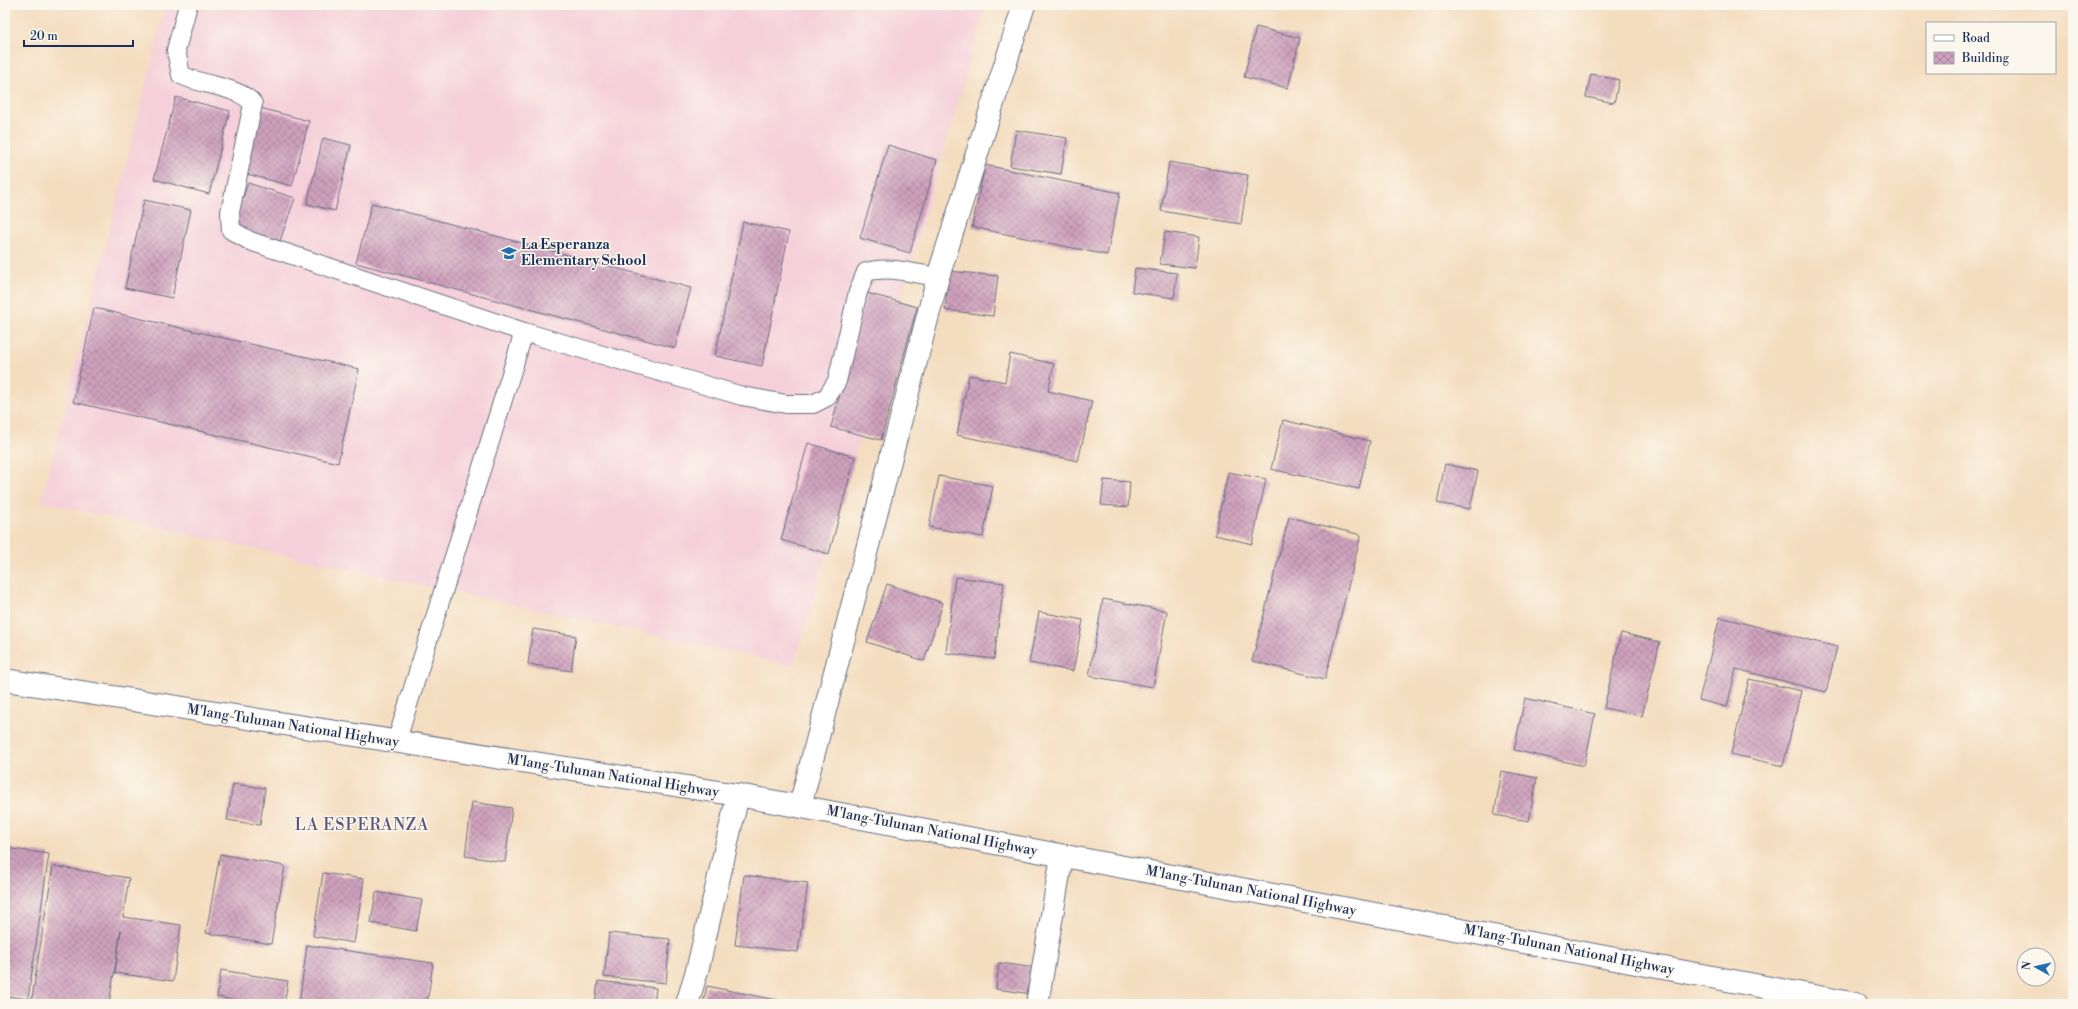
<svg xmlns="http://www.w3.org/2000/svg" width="2078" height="1009" font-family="'Libre Bodoni',serif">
  <defs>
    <pattern id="building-cross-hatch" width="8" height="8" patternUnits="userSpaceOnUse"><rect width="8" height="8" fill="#cfa1bd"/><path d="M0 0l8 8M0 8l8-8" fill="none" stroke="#a7849d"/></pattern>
  </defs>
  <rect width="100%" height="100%" fill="#fbf7ec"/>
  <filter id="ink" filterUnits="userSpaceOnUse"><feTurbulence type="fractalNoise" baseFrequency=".025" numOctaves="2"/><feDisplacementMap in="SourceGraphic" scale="8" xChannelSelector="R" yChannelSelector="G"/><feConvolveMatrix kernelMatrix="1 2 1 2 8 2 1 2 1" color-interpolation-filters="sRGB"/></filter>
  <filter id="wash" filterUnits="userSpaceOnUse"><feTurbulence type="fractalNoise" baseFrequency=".012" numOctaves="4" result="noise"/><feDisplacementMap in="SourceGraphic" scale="16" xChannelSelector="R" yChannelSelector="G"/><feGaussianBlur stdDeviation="0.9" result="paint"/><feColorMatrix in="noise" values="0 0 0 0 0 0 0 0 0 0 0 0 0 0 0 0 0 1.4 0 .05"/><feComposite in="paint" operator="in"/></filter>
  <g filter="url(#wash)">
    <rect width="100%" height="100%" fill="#f4ddbf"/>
    <!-- built -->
    <path fill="#f5cfd9" d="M166 5H986L794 666 41 502Z"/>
    <g id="blocks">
      <!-- building -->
      <path fill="url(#building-cross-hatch)" d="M1256 27 1300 38 1288 88 1244 77Z
        M1591 74 1619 80 1614 103 1586 97Z
        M176 97 230 111 209 194 154 179Z
        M256 107 309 121 292 186 239 172Z
        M1016 130 1067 138 1061 174 1010 166Z
        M323 138 351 145 335 211 307 204Z
        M888 145 937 160 910 253 860 238Z
        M1169 162 1248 175 1241 224 1161 211Z
        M985 165 1120 193 1107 255 972 227Z
        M248 183 295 198 280 241 234 226Z
        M144 200 191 210 172 298 125 288Z
        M372 203 691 288 675 348 356 263Z
        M743 222 789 232 762 366 715 356Z
        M1165 232 1199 237 1195 268 1160 264Z
        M1135 268 1177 273 1174 298 1132 292Z
        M949 271 998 276 993 316 945 310Z
        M867 293 917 307 881 440 831 427Z
        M94 308 359 369 338 463 73 402Z
        M1010 354 1054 364 1048 391 1092 401 1078 461 957 435 969 375 1005 382Z
        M1283 420 1370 441 1359 489 1271 469Z
        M808 443 855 457 829 554 781 540Z
        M1445 464 1478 471 1470 509 1437 503Z
        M1228 472 1266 479 1252 544 1215 535Z
        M939 476 993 486 983 537 929 527Z
        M1104 480 1130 482 1128 507 1101 505Z
        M1289 517 1361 535 1325 679 1252 661Z
        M955 577 1004 583 994 659 946 653Z
        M887 584 943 603 924 661 867 642Z
        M1103 599 1167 611 1153 687 1089 676Z
        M1039 612 1083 620 1073 671 1029 663Z
        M1720 617 1837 647 1826 692 1736 669 1727 707 1699 700Z
        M533 629 576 636 571 671 528 664Z
        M1621 633 1660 642 1642 716 1604 708Z
        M1749 679 1801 691 1783 766 1731 754Z
        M1525 698 1595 714 1584 766 1514 750Z
        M1502 771 1537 778 1529 821 1494 815Z
        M233 784 265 788 260 825 227 820Z
        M472 802 512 808 505 862 465 856Z
        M5 848 49 854 28 999 5 996Z
        M220 854 285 866 271 944 206 933Z
        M53 866 129 878 123 917 181 925 173 981 115 973 121 930 109 1004H31Z
        M323 873 364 879 354 943 313 936Z
        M744 875 808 883 798 952 735 945Z
        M376 892 422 900 416 931 371 923Z
        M609 933 670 939 666 983 604 977Z
        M307 945 433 963 427 1004H299Z
        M999 963 1036 968 1033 994 996 989Z
        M221 970 288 981 284 1004H258L217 997Z
        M598 981 656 988 654 1004H595Z
        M707 986 786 1002V1004H703Z
        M212 1001 226 1003V1004H212Z"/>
    </g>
  </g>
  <g filter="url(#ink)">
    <use href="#blocks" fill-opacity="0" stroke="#676c80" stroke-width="1"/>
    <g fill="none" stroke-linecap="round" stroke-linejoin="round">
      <defs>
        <path id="service" d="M188 5 176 50 181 75C200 85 242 87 253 104L230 212 231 230 250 241 524 332 742 396 786 404H813L827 397 837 381 858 292 866 272C889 265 915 274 938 277
          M396 743 524 332"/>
        <path id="minor" d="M800 806 938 277 1024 5
          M687 1004 698 967 738 795
          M1037 1004 1062 856"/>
        <path id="trunk" d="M5 680 738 795 1856 1004"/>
      </defs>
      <!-- service casing -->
      <use href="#service" stroke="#676c80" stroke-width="20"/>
      <!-- minor casing -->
      <use href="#minor" stroke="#676c80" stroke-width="24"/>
      <!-- trunk casing -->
      <use href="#trunk" stroke="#676c80" stroke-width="24"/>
      <!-- service -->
      <use href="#service" stroke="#fff" stroke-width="18"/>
      <!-- minor -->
      <use href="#minor" stroke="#fff" stroke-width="22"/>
      <!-- trunk -->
      <use href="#trunk" stroke="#fff" stroke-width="22"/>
    </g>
  </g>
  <!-- icons -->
  <defs>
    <symbol id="school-bare" viewBox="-9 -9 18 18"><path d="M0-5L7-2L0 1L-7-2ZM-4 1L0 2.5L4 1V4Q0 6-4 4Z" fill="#1f6fb2" stroke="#fbf7ec" stroke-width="2.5" paint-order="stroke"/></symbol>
  </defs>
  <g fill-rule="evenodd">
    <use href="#school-bare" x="498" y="242" width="22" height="22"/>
  </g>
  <g text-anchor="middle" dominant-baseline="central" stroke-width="3" stroke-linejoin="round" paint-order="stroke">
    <!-- poi labels -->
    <g font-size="14" font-weight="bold" fill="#1b2f5e" stroke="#fbf7ec" text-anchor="start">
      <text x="521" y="245">La Esperanza<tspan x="521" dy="16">Elementary School</tspan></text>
    </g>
    <!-- street labels -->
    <g font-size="14" fill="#1b2f5e" stroke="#fbf7ec">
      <text transform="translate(293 726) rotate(9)">M'lang-Tulunan National Highway</text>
      <text transform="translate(613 776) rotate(9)">M'lang-Tulunan National Highway</text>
      <text transform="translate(932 831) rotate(11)">M'lang-Tulunan National Highway</text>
      <text transform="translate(1251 891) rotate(11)">M'lang-Tulunan National Highway</text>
      <text transform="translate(1569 950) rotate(11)">M'lang-Tulunan National Highway</text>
    </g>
    <!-- quarter labels -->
    <g font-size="16" letter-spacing="1" fill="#5a577f" stroke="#fbf7ec">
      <text x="362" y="825">LA ESPERANZA</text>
    </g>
  </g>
  <!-- margin -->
  <rect width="2078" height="1009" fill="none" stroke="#fbf7ec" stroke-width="20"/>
  <!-- legend -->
  <rect x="1926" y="22" width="130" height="52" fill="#fbf7ec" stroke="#a1a7b3"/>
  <rect x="1934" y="35" width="20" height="6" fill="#ffffff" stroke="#a1a7b3"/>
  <text x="1962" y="42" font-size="12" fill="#1b2f5e">Road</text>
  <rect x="1934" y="52" width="20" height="12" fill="url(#building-cross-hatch)" stroke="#a1a7b3"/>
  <text x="1962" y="62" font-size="12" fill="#1b2f5e">Building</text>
  <!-- north arrow -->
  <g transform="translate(2036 967) rotate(278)"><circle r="19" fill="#fbf7ec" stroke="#a1a7b3"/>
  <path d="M0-3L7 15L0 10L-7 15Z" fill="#1f6fb2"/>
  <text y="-6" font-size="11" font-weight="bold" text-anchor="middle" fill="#1b2f5e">N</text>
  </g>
  <!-- scale -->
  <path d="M24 40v6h109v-6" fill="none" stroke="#1b2f5e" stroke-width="2"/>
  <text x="30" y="40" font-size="12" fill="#1b2f5e" stroke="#fbf7ec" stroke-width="3" paint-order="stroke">20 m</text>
</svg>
